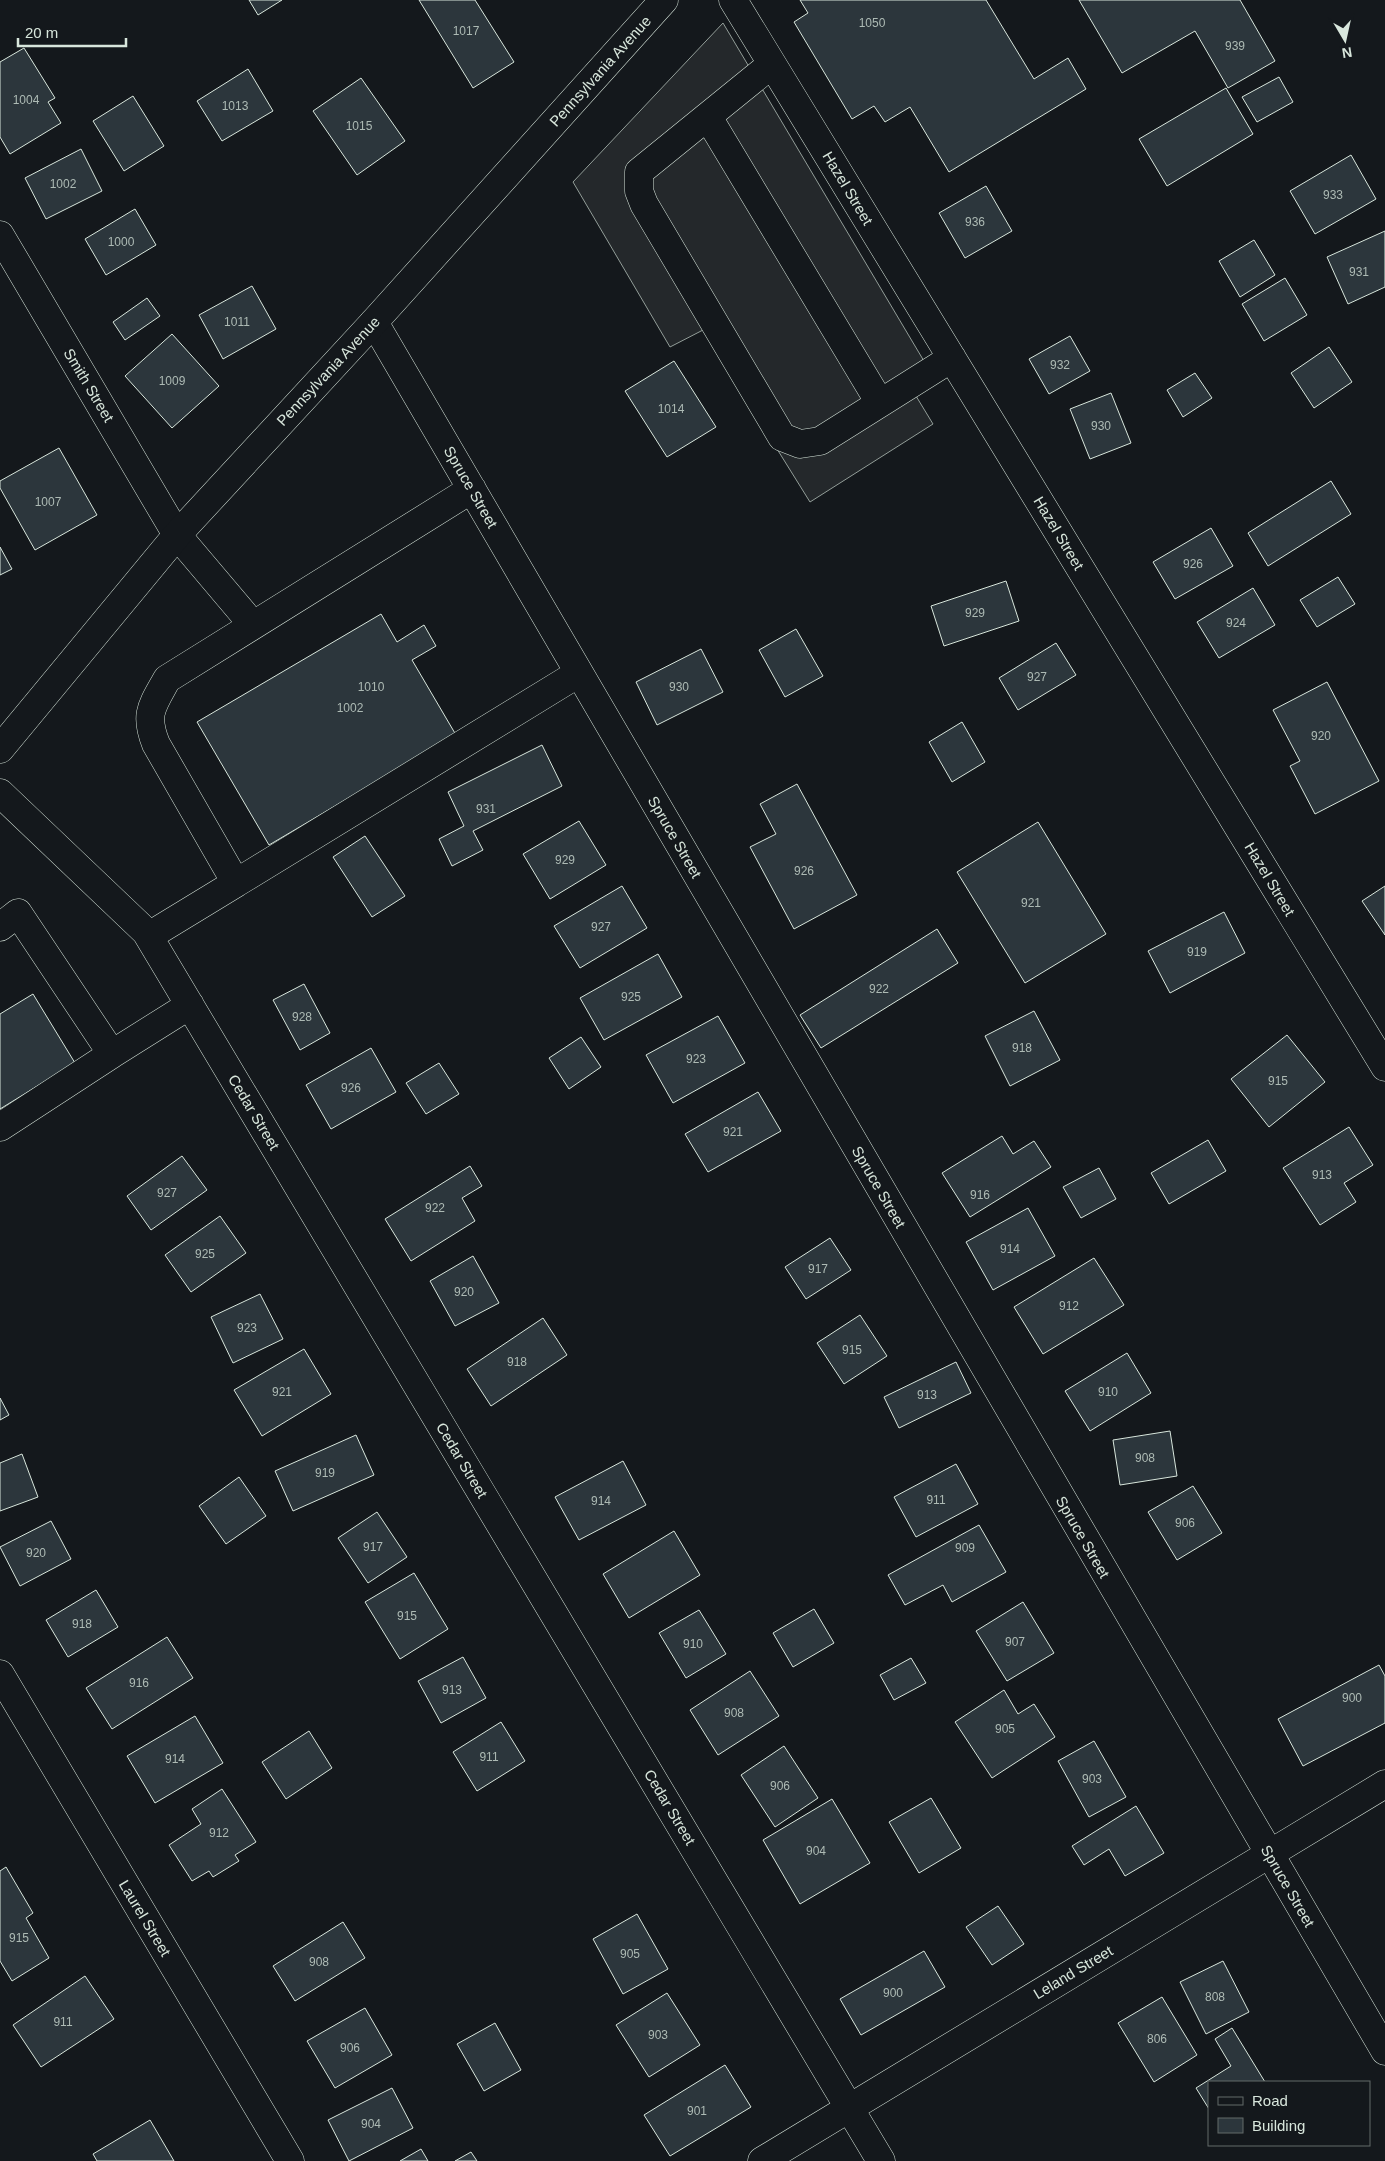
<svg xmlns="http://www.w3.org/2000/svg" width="1385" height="2161" font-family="Arial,sans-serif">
  <rect width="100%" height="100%" fill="#14181c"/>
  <!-- parking -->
  <path fill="#24282b" stroke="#939e99" d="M723 23 937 383 916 396 933 424 810 502 703 330 670 347 573 182Z"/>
  <!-- building -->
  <path fill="#2c363c" stroke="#d8e6dc" d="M249 0H282L258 15Z
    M419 0H475L514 62 473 88Z
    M800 0H986L1034 79 1068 58 1086 89 949 172 910 107 885 122 874 106 852 119 794 22 808 13Z
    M1079 0H1240L1275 61 1228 88 1195 31 1122 73Z
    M24 48 55 98 48 102 61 123 10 154 0 137V62Z
    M248 69 273 111 222 141 197 101Z
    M1279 77 1293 102 1257 122 1242 97Z
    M361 78 405 141 357 175 313 111Z
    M1226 88 1253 134 1167 186 1139 139Z
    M133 96 164 146 124 171 93 121Z
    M81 149 102 191 46 219 25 178Z
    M1351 155 1376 199 1315 234 1290 191Z
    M986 186 1012 231 965 258 939 213Z
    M135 209 156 245 106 275 85 239Z
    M1385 231V287L1348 304 1327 257Z
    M1254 240 1275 275 1240 297 1219 261Z
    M1285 278 1307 315 1264 341 1242 304Z
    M252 286 276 329 223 359 199 315Z
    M147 298 160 316 125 340 113 322Z
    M172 334 219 386 172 428 125 376Z
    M1070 336 1090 371 1049 394 1029 359Z
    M1329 347 1352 382 1314 408 1291 373Z
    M674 361 716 427 667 457 625 391Z
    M1195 373 1212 398 1183 417 1167 390Z
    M1111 393 1131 443 1090 459 1070 409Z
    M59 448 97 515 35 550 0 488V481Z
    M1331 481 1351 514 1268 566 1248 533Z
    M1211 528 1233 566 1175 599 1153 562Z
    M0 547 12 569 0 575Z
    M1338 577 1355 604 1317 627 1300 600Z
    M1006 581 1019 621 944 646 931 606Z
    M1253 588 1275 625 1219 658 1197 622Z
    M381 614 397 642 424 625 436 646 412 660 456 735 269 845 197 722Z
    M796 629 823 676 785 697 759 650Z
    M1056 643 1076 675 1018 710 999 678Z
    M701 649 723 692 657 725 636 682Z
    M1327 682 1379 781 1315 814 1290 766 1300 761 1273 710Z
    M962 722 985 762 952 782 929 742Z
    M542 745 562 786 473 831 483 850 452 866 439 839 464 826 448 792Z
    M797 784 857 895 794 929 750 847 776 834 760 804Z
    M579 821 606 865 550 899 523 854Z
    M1038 822 1106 934 1025 983 957 872Z
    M365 836 405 896 372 917 333 857Z
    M622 886 647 928 580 968 554 926Z
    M1385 886V935L1362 901Z
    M1224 912 1245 953 1170 993 1148 951Z
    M937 929 958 963 821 1048 800 1015Z
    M658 954 682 997 604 1040 580 998Z
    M304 984 330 1033 300 1050 273 1000Z
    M33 994 75 1063 0 1109V1014Z
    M1034 1011 1060 1060 1010 1086 985 1036Z
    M718 1016 745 1063 673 1103 646 1055Z
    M1287 1035 1325 1082 1269 1127 1231 1079Z
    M581 1037 601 1067 569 1089 549 1058Z
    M371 1048 396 1092 331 1129 306 1085Z
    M439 1063 459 1094 426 1114 406 1083Z
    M758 1092 781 1131 708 1172 685 1134Z
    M1349 1127 1373 1165 1344 1183 1356 1202 1320 1225 1283 1168Z
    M1002 1136 1013 1154 1034 1141 1051 1167 970 1217 942 1173Z
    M1208 1140 1226 1171 1169 1204 1151 1173Z
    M182 1156 207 1190 151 1230 127 1196Z
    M470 1166 482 1186 462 1198 475 1221 411 1261 385 1219Z
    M1099 1168 1116 1199 1081 1218 1063 1187Z
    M1028 1208 1055 1256 993 1290 966 1242Z
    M220 1216 246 1253 191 1292 165 1255Z
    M830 1238 851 1270 806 1299 785 1267Z
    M473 1256 499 1303 455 1326 430 1281Z
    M1094 1258 1124 1305 1043 1354 1014 1307Z
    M260 1294 283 1339 233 1363 211 1317Z
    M860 1315 887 1356 844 1384 817 1343Z
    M543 1318 567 1355 491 1406 467 1369Z
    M304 1349 331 1394 262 1436 234 1390Z
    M1127 1353 1151 1393 1090 1431 1065 1391Z
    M956 1362 971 1393 899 1428 884 1397Z
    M0 1398 9 1415 0 1420Z
    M1170 1431 1177 1476 1120 1485 1113 1440Z
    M356 1435 374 1475 293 1511 275 1471Z
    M22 1454 38 1497 0 1511V1463Z
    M623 1461 646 1505 579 1540 555 1497Z
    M956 1464 978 1504 916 1537 894 1497Z
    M239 1477 266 1516 226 1544 199 1506Z
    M1193 1486 1222 1533 1177 1560 1148 1512Z
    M377 1512 407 1557 368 1583 338 1538Z
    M51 1521 71 1559 20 1586 0 1547Z
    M979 1525 1006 1572 952 1602 943 1585 905 1605 888 1575Z
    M674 1531 700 1575 629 1618 603 1574Z
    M414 1573 448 1629 400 1659 365 1602Z
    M96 1590 118 1627 68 1657 46 1620Z
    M1023 1602 1054 1653 1007 1681 976 1631Z
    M814 1609 834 1643 793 1667 773 1633Z
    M699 1610 726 1654 686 1678 659 1633Z
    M167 1637 193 1678 112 1729 86 1688Z
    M463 1657 486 1698 441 1723 418 1681Z
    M911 1658 926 1683 894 1700 880 1675Z
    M1379 1665 1385 1676V1723L1303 1766 1278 1719Z
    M750 1671 779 1716 718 1755 690 1710Z
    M1004 1690 1018 1714 1034 1704 1055 1737 992 1778 955 1722Z
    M195 1716 223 1763 155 1803 127 1756Z
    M501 1722 525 1761 477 1791 453 1752Z
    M309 1731 332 1768 286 1799 262 1762Z
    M1094 1741 1126 1797 1089 1817 1058 1761Z
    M784 1746 818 1798 775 1827 741 1775Z
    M222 1789 256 1842 235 1855 239 1861 213 1877 209 1871 192 1881 169 1845 201 1824 192 1809Z
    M931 1798 961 1848 919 1873 889 1822Z
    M832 1799 870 1863 800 1904 763 1840Z
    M1136 1806 1164 1853 1125 1876 1109 1849 1084 1865 1072 1846Z
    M6 1867 33 1913 26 1918 49 1958 12 1981 0 1961V1871Z
    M998 1906 1024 1944 992 1965 966 1927Z
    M637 1914 668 1969 623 1994 593 1939Z
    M343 1922 365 1958 295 2001 273 1966Z
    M924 1951 945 1987 861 2035 840 1999Z
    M1223 1961 1249 2012 1206 2034 1180 1982Z
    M85 1976 114 2019 41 2067 13 2025Z
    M667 1993 700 2045 649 2077 616 2025Z
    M1162 1997 1197 2055 1154 2082 1118 2023Z
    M365 2008 392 2055 335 2088 307 2041Z
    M495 2023 521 2070 484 2091 457 2044Z
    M1232 2028 1265 2082H1209V2109L1196 2088 1231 2066 1215 2039Z
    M725 2065 751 2107 670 2156 644 2115Z
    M392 2088 413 2128 349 2161 328 2120Z
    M150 2120 174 2161H97L93 2154Z
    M421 2149 428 2161H400Z
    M471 2152 477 2161H455Z"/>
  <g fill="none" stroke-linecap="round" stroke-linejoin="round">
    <defs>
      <path id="minor" d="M733 0 1385 1067
        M772 64 639 172V191L644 204 782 437 800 444 820 441 952 358
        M708 117 880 403
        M0 235 177 535 253 625
        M374 322 1385 2051
        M0 793 146 932 881 2161
        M236 883 579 673
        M0 927 18 913 112 1054 190 1005
        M149 936 236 883 156 744C144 714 152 706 167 679L472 489
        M0 1127 112 1054
        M0 1674 290 2161
        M762 2161 1385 1784"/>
      <path id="major" d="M0 749 177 535 374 322 664 0"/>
    </defs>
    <!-- minor casing -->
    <use href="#minor" stroke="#d8e6dc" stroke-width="29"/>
    <!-- major casing -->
    <use href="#major" stroke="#d8e6dc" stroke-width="29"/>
    <!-- minor -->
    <use href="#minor" stroke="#14181c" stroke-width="28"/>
    <!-- major -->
    <use href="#major" stroke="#14181c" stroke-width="28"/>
  </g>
  <g text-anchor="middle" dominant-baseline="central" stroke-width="4" stroke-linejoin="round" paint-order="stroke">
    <!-- number labels -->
    <g font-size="12" fill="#adbab4">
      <text x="872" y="23">1050</text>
      <text x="466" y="31">1017</text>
      <text x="1235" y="46">939</text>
      <text x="26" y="100">1004</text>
      <text x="235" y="106">1013</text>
      <text x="359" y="126">1015</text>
      <text x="63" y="184">1002</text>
      <text x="1333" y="195">933</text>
      <text x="975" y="222">936</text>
      <text x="121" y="242">1000</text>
      <text x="1359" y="272">931</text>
      <text x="237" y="322">1011</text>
      <text x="1060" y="365">932</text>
      <text x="172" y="381">1009</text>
      <text x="671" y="409">1014</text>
      <text x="1101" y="426">930</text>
      <text x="48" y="502">1007</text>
      <text x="1193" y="564">926</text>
      <text x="975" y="613">929</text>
      <text x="1236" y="623">924</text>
      <text x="1037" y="677">927</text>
      <text x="371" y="687">1010</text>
      <text x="679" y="687">930</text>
      <text x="350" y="708">1002</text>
      <text x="1321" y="736">920</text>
      <text x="486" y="809">931</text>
      <text x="565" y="860">929</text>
      <text x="804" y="871">926</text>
      <text x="1031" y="903">921</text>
      <text x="601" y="927">927</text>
      <text x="1197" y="952">919</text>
      <text x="879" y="989">922</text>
      <text x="631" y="997">925</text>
      <text x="302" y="1017">928</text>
      <text x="1022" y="1048">918</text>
      <text x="696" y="1059">923</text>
      <text x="1278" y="1081">915</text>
      <text x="351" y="1088">926</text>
      <text x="733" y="1132">921</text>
      <text x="1322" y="1175">913</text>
      <text x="167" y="1193">927</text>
      <text x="980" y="1195">916</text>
      <text x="435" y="1208">922</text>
      <text x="1010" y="1249">914</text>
      <text x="205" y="1254">925</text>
      <text x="818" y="1269">917</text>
      <text x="464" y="1292">920</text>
      <text x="1069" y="1306">912</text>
      <text x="247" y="1328">923</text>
      <text x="852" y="1350">915</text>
      <text x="517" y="1362">918</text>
      <text x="282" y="1392">921</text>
      <text x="1108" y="1392">910</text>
      <text x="927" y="1395">913</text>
      <text x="1145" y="1458">908</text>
      <text x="325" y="1473">919</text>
      <text x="936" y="1500">911</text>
      <text x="601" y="1501">914</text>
      <text x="1185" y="1523">906</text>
      <text x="373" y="1547">917</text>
      <text x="965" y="1548">909</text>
      <text x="36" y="1553">920</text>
      <text x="407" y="1616">915</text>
      <text x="82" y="1624">918</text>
      <text x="1015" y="1642">907</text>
      <text x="693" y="1644">910</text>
      <text x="139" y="1683">916</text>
      <text x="452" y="1690">913</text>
      <text x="1352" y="1698">900</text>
      <text x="734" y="1713">908</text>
      <text x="1005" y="1729">905</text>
      <text x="489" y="1757">911</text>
      <text x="175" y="1759">914</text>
      <text x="1092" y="1779">903</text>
      <text x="780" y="1786">906</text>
      <text x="219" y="1833">912</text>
      <text x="816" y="1851">904</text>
      <text x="19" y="1938">915</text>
      <text x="630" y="1954">905</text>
      <text x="319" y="1962">908</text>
      <text x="893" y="1993">900</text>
      <text x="1215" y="1997">808</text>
      <text x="63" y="2022">911</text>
      <text x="658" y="2035">903</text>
      <text x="1157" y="2039">806</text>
      <text x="350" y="2048">906</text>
      <text x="697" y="2111">901</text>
      <text x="371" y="2124">904</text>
    </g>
    <!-- street labels -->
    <g font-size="15" fill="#d8e6dc" stroke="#14181c">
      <text transform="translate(600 71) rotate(-48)">Pennsylvania Avenue</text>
      <text transform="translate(848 188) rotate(59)">Hazel Street</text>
      <text transform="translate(328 371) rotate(-47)">Pennsylvania Avenue</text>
      <text transform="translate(89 385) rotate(59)">Smith Street</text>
      <text transform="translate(471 487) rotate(60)">Spruce Street</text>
      <text transform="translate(1059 533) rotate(59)">Hazel Street</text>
      <text transform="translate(675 837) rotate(60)">Spruce Street</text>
      <text transform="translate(1270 879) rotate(59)">Hazel Street</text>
      <text transform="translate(254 1112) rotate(59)">Cedar Street</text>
      <text transform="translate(879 1187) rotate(60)">Spruce Street</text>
      <text transform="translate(462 1460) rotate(59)">Cedar Street</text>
      <text transform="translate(1083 1537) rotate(60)">Spruce Street</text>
      <text transform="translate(670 1807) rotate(59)">Cedar Street</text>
      <text transform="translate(1288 1886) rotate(60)">Spruce Street</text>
      <text transform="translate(145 1918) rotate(59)">Laurel Street</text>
      <text transform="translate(1073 1972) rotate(-31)">Leland Street</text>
    </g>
  </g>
  <!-- legend -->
  <rect x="1208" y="2081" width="162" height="65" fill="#14181c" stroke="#626a69"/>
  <rect x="1218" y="2097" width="25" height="8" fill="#14181c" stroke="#626a69"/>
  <text x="1252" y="2106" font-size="15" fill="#d8e6dc">Road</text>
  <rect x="1218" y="2118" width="25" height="15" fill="#2c363c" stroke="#626a69"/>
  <text x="1252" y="2131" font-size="15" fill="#d8e6dc">Building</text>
  <!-- north arrow -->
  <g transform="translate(1345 40) rotate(171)" stroke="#14181c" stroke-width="4" paint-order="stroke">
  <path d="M0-4L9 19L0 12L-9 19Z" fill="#d8e6dc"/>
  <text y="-8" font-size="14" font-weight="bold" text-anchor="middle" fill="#d8e6dc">N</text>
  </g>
  <!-- scale -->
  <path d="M18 38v8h108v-8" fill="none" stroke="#d8e6dc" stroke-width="2.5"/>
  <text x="25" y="38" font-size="15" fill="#d8e6dc" stroke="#14181c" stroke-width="4" paint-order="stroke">20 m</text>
</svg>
